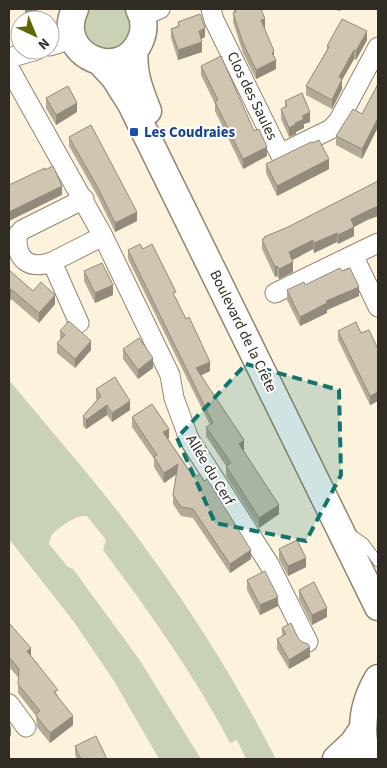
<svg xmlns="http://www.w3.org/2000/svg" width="387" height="768" font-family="'Source Sans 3',sans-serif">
  <rect width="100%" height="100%" fill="#fdf2dc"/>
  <!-- green -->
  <path fill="#c9d3b3" d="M91 9H124C137 20 132 44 115 49 109 51 101 48 95 47 85 34 77 24 91 9Z
    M9 380C56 437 106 493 149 553 197 619 239 687 276 759H246L237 740 230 743C194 674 149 612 103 550L106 540 87 516C78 514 57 528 51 536 51 537 49 543 49 544L68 567 73 569 139 659 201 759H159L114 681 74 622 9 539Z"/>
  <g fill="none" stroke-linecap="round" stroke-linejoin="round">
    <defs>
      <path id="lane" d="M354 536 364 543 378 562"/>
      <path id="street" d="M211 9 214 20 280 154 331 129 339 120 378 47
        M142 16 160 9
        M50 46 73 39
        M9 58 37 50
        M9 68 103 236 170 375 174 398 189 439 269 564 308 642
        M84 199 22 230 17 236C16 260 29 270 52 262L103 236
        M378 243 353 255 378 307
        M52 262 79 323
        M275 293 353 255
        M9 704 26 727"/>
      <path id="secondary" d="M75 9C53 56 123 85 141 39 145 29 144 18 139 9
        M135 49C132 71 140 91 148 111
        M99 61 114 77 131 104 378 607
        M336 759 353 743 362 730
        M368 759C359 731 363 703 378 678"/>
    </defs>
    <!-- lane casing -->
    <use href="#lane" stroke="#908672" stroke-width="11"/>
    <!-- street casing -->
    <use href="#street" stroke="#908672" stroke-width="21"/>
    <!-- secondary casing -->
    <use href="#secondary" stroke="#908672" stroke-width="29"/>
    <!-- lane -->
    <use href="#lane" stroke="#fff" stroke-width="9"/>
    <!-- street -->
    <use href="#street" stroke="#fff" stroke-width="19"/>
    <!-- secondary -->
    <use href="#secondary" stroke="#fff" stroke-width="26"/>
  </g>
  <!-- wall -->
  <path fill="#b3a997" d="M234 9H261L264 28 274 57 276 69 256 79 243 53 233 22Z
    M178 22 205 37 201 39 202 52 178 60 171 38V29L178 26Z
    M367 40 356 60 354 59 342 80V89L332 109 306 95V86L327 50V46Z
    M201 66 254 131 267 156 243 169 215 111V104L201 75Z
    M378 84V127L362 159 336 145V136L362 114Z
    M46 98 77 112 56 125 46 108Z
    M285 101 310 122 304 124V128L296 132V134L289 137 281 119V109L285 107Z
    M69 137 137 221 115 232 98 197 69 146Z
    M266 164 329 169 277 196 266 173Z
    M378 181V216L367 220 354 227V236L338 244 337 242 314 253 313 249 292 260 293 272 279 279 277 276 275 277 262 249V240L264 239V237L288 227Z
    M143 249 176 298 210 371 201 375 244 450 243 451 279 514 259 528 226 476V466L206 436V427L210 425 128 259V250Z
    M9 270 33 291 55 304 39 323 11 299 9 302Z
    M84 271 113 295 95 303 84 281Z
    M305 285 359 296 327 310V313L300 326 287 300V290Z
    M60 331 91 350 75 368 57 353V343L60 341Z
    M338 331 361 333 378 349V401L370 405 338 340Z
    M123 349 153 368 138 379 123 359Z
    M96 389 130 410 112 422 107 415 86 429 83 426V416L97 400 96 399Z
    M132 417 169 438 168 439 251 559 230 573 193 518 181 516 173 504V495L177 474 164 483 154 467V459L132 427Z
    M279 549 306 567 288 576 279 559Z
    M247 580 278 606 260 615 247 590Z
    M299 590 327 617 312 625 299 599Z
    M9 623 58 696 73 725 50 743 37 727 36 716 18 693V677L9 667Z
    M282 628 298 638 310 657 289 669 277 649V639L282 636Z
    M75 746 107 759H77L75 755Z"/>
  <!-- shaded-wall -->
  <path fill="#928a7b" d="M25 9H41L25 15Z
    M338 9H346L338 11Z
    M265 19V28L261 29V20Z
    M205 28V37L199 40V31Z
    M367 31V40L356 60V51Z
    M202 42V52L178 60V50Z
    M354 50V59L342 80V89L332 109V100L339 77Z
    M274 51V60H276V69L256 79V70Z
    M77 103V112L56 125V115Z
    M310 112V122L304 124V128L296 132V134L289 137V128L302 116Z
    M378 118V127L362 159V149Z
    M267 147V156L243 169V159Z
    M329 159V169L277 196V186Z
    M62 186V195L9 221V212Z
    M378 206V216L367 220 354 227V236L338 244V235L351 219 367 211Z
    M137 212V221L115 232V223Z
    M337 233V242L314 253V243Z
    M313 240V249L289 262V252Z
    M293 262V272L279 279V269Z
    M277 266V276L275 277V267Z
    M113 285V295L95 303V293Z
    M359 287V296L327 310V313L300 326V317L326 301Z
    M11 289V299L9 302V293Z
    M55 295V304L39 323V313Z
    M91 341V350L75 368V359Z
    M153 358V368L138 379V370Z
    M210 362V371L196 378V368Z
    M378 392V401L370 405V396Z
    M130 401V410L112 422V413Z
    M107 405V415L86 429V420Z
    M169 429V438L163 442V432Z
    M244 440V450L239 454V444Z
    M178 464V473L164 483V473Z
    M279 505V514L259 528V518Z
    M251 550V559L230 573V564Z
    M306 558V567L288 576V566Z
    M278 597V606L260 615V605Z
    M327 608V617L312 625V615Z
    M310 647V657L289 669V660Z
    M31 648V657L27 651Z
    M73 716V725L50 743V733Z
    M11 726V736L9 737V728Z"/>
  <!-- building -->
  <path fill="#d0c5b0" stroke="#928a7b" d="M235 9H261L265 19 261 20 274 51 272 53 276 60 256 70 243 43 233 13 236 12Z
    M200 14 205 28 199 31 202 42 178 50 171 29 179 26 178 22Z
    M342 19 367 31 356 51 354 50 339 77 342 79 332 100 306 86 329 47 327 46Z
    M221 56 254 131 259 129 267 147 243 159 215 102 218 100 201 66Z
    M378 84V118L362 149 336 136 353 109 362 114Z
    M68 86 77 103 56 115 46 98Z
    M302 93 310 112 302 116 304 119 295 123 296 124 289 128 281 109 287 106 285 101Z
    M91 125 137 212 115 223 98 188 69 137Z
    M319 140 329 159 277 186 266 164 311 142 312 143Z
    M53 166 62 186 9 212V185L45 168V170Z
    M378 181V206L367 211 351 219 354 227 338 235 337 233 314 243 313 240 289 252 293 262 279 269 277 266 275 267 262 240 264 239V237L288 227Z
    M140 244 143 249 152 244 176 292 173 293 186 319 189 317 210 362 196 368 244 440 239 444 279 505 259 518 226 466 231 463 206 427 213 423 128 250Z
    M102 263 113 285 95 293 84 271Z
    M340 268 342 271 350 268 359 287 326 301 327 303 300 317 287 290 304 282 305 285Z
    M9 270 33 291 41 282 55 295 39 313 11 289 9 293Z
    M69 321 91 341 75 359 57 343 65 335 60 331Z
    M356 322 361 333 369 330 378 349V392L370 396 338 331Z
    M139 338 153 358 138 370 123 349Z
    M115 377 130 401 112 413 107 405 86 420 83 416 101 396 96 389Z
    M152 404 169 429 163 432 194 478 200 474 204 481 207 479 251 550 230 564 193 509 181 507 173 495 178 464 164 473 154 457 157 455 132 417Z
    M297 540 306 558 288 566 279 549Z
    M265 571 278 597 260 605 247 580Z
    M314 582 327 608 312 615 299 590Z
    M9 623 31 648 27 651 58 690 54 692 73 716 50 733 37 717 36 714 40 711 18 684 19 669 9 657Z
    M291 623 298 638 302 642 308 644 310 647 289 660 277 639 286 634 282 628Z
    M96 736 107 759H81L75 746Z"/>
  <!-- marked area -->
  <path fill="#0f766e" fill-opacity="0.2" stroke="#0f766e" stroke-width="4" stroke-dasharray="10 6" stroke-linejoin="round" d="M246 364 339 390 341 475 306 541 215 523 177 438Z"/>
  <!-- markers -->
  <rect fill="#1a4fb4" stroke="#fff" stroke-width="2" x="129" y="127" width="10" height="10" rx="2.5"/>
  <g text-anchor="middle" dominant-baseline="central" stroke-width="4" stroke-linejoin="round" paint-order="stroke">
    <!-- street labels -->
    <g font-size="15" fill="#302c23" stroke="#fff">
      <text transform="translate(252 96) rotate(64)">Clos des Saules</text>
      <text transform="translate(243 331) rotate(64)">Boulevard de la Crête</text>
      <text transform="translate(210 470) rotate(59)">Allée du Cerf</text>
    </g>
    <!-- transit labels -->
    <g font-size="15" font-weight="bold" fill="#164399" stroke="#fff" text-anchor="start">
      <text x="144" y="132">Les Coudraies</text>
    </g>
  </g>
  <!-- border -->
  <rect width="387" height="768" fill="none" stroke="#302c23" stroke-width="20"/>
  <!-- north arrow -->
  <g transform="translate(35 35) rotate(136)"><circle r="24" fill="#ffffff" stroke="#acaba7"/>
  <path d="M0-4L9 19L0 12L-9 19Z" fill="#616602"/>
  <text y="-8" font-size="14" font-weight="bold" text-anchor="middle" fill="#302c23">N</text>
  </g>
</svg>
